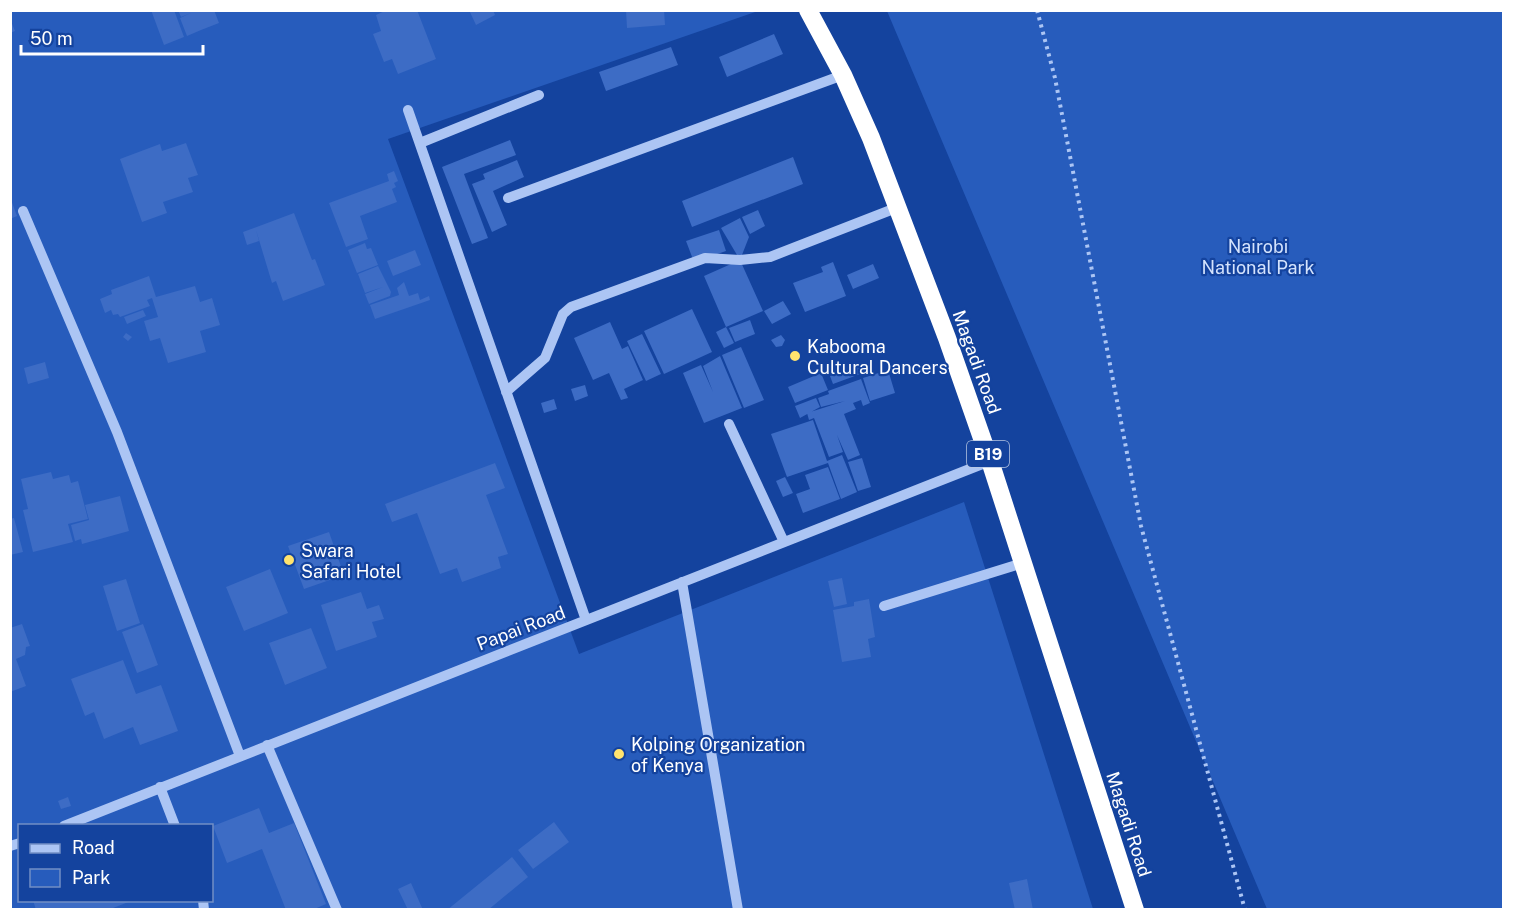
<svg xmlns="http://www.w3.org/2000/svg" width="1514" height="920" font-family="'Public Sans',sans-serif">
  <rect width="100%" height="100%" fill="#14439e"/>
  <!-- green -->
  <path fill="#275cbc" fill-rule="evenodd" d="M10 11H758L388 139 579 654 964 502 1093 909H11ZM20 826H212V900H20Z
    M887 11H1503V909H1267Z"/>
  <!-- building -->
  <path fill="#3d6cc5" d="M151 10H174L184 37 164 45Z
    M178 10H214L219 23 201 30 194 11 201 30 187 36 180 18 191 13 181 17Z
    M387 10H417L436 59 398 74 392 59 384 62 373 34 381 31 376 15Z
    M469 10H493L495 15 476 25Z
    M626 10H664L665 25 627 28Z
    M10 19 15 31 10 33Z
    M774 34 783 54 727 77 719 57Z
    M671 47 678 65 606 91 599 72Z
    M510 140 516 155 464 174 488 238 472 244 442 167Z
    M186 143 198 175 188 178 193 192 163 202 167 213 142 222 120 159 160 144 162 151Z
    M793 157 803 184 692 227 682 201Z
    M517 160 524 177 493 191 507 225 492 232 472 184 485 179 483 174Z
    M394 171 398 181 394 183 396 187 392 189 397 202 360 216 368 239 346 247 329 203 389 181 387 174Z
    M10 197 17 216 10 219Z
    M758 210 765 226 750 234 742 217Z
    M294 213 312 260 315 259 325 285 283 301 276 281 272 283 256 230 259 241 247 245 243 232Z
    M740 218 749 237 740 260 721 228Z
    M719 230 726 251 694 262 686 241Z
    M365 243 367 249 371 248 378 265 357 273 348 250Z
    M415 250 421 265 393 276 387 261Z
    M740 260 763 311 726 327 704 276Z
    M833 262 846 296 805 312 793 283 823 272 821 267Z
    M873 264 879 278 853 289 847 275Z
    M378 266 391 292 390 296 369 304 365 294 383 287 365 293 358 274Z
    M149 276 156 297 195 286 200 302 212 298 220 325 200 331 206 352 168 363 160 338 150 341 144 321 158 317 152 298 147 300 150 306 120 317 118 314 113 315 111 310 105 313 100 299 112 294 111 290Z
    M404 282 409 296 418 293 420 300 429 296 430 300 375 319 370 305 399 295 397 288Z
    M783 301 791 314 772 324 764 311Z
    M692 309 712 352 664 374 644 331Z
    M143 310 146 316 127 324 124 317Z
    M750 320 755 334 735 342 729 328Z
    M610 322 622 349 628 346 643 380 624 389 628 398 621 400 609 373 593 380 574 338Z
    M726 327 734 343 724 348 716 332Z
    M126 333 132 337 128 341 123 337Z
    M642 334 661 374 646 381 627 341Z
    M781 335 785 340 782 346 776 347 771 340Z
    M741 347 764 400 744 408 722 355Z
    M720 356 742 408 704 423 683 373 701 365 713 392 703 366Z
    M45 362 49 378 28 384 24 368Z
    M861 365 863 373 833 384 830 376Z
    M888 370 895 393 870 401 863 378Z
    M821 373 828 390 795 403 788 387Z
    M861 379 870 403 863 406 861 400 853 403 856 409 844 414 860 455 848 460 837 435 843 452 829 457 814 418 809 420 807 413 845 401 821 407 818 398 829 394 828 391Z
    M585 385 588 396 575 401 571 389Z
    M816 398 820 407 800 418 795 406Z
    M554 399 557 409 544 413 541 403Z
    M813 420 827 461 842 455 857 492 841 499 828 463 787 477 771 434Z
    M862 458 871 487 858 491 848 462Z
    M495 463 505 488 486 495 508 554 498 557 501 568 462 582 457 568 440 574 417 513 392 522 385 504Z
    M828 467 840 499 803 513 796 494 810 489 805 475Z
    M51 472 53 479 69 475 71 483 78 481 88 519 68 524 73 542 33 552 23 510 28 509 21 479Z
    M785 477 793 493 783 497 776 481Z
    M120 496 129 531 82 544 81 539 75 541 71 525 89 520 85 505Z
    M14 518 23 552 10 555V519Z
    M329 532 344 575 304 589 288 546Z
    M270 569 288 613 244 631 226 587Z
    M842 578 847 604 834 607 828 581Z
    M126 579 140 623 117 631 103 586Z
    M361 592 367 609 379 605 384 619 372 622 377 637 336 651 321 605Z
    M869 599 875 637 868 639 871 657 842 662 833 610 854 606V602Z
    M22 624 30 646 26 647 25 655 16 659 26 686 10 692V628Z
    M143 624 158 665 137 673 122 632Z
    M311 628 327 668 285 685 269 643Z
    M123 660 136 694 161 685 178 731 140 745 133 727 104 739 94 712 85 716 71 679Z
    M68 797 71 806 61 809 58 801Z
    M259 808 269 833 294 823 326 904 312 910H286L262 849 227 863 213 826Z
    M554 822 569 842 533 869 518 850Z
    M512 857 528 877 488 910H447Z
    M1027 879 1033 910H1015L1009 883Z
    M411 883 423 910H408L398 889Z
    M33 900H131V901L108 910H36Z"/>
  <g fill="none" stroke-linecap="round" stroke-linejoin="round">
    <!-- path -->
    <path stroke="#acc5f4" stroke-width="4" stroke-dasharray="3 4.5" stroke-linecap="butt" d="M1037 10 1055 78 1141 526 1245 910"/>
    <!-- minor -->
    <path stroke="#acc5f4" stroke-width="10" d="M408 110 586 620
      M420 143 539 95
      M508 198 843 75
      M23 211 117 432 240 756
      M506 392 545 358 563 314 571 307 705 258 740 260 770 257 896 208
      M729 424 784 542
      M682 582 738 910
      M884 606 1023 563
      M267 745 337 910
      M160 787 175 826
      M64 826 990 461
      M10 846 20 843
      M203 900 204 910"/>
    <!-- highway -->
    <path stroke="#fff" stroke-width="18" d="M808 10 843 75 871 138 947 338 990 461 1135 910"/>
  </g>
  <!-- markers -->
  <g fill="#ffe36e" stroke="#14439e" stroke-width="2">
    <circle cx="795" cy="356" r="6"/>
    <circle cx="289" cy="560" r="6"/>
    <circle cx="619" cy="754" r="6"/>
  </g>
  <g text-anchor="middle" dominant-baseline="central" stroke-width="4.5" stroke-linejoin="round" paint-order="stroke">
    <!-- shield labels -->
    <rect fill="#14439e" stroke="#b8c7e2" stroke-width="1.5" x="967" y="441" width="42" height="26" rx="4.5"/>
    <g font-size="16" font-weight="bold" fill="#fff">
      <text x="988" y="454">B19</text>
    </g>
    <!-- park labels -->
    <g font-size="18" fill="#d4e3fd" stroke="#14439e">
      <text x="1258" y="246">Nairobi<tspan x="1258" dy="21">National Park</tspan></text>
    </g>
    <!-- poi labels -->
    <g font-size="18" fill="#fff" stroke="#14439e" text-anchor="start">
      <text x="807" y="346">Kabooma<tspan x="807" dy="21">Cultural Dancers</tspan></text>
      <text x="301" y="550">Swara<tspan x="301" dy="21">Safari Hotel</tspan></text>
      <text x="631" y="744">Kolping Organization<tspan x="631" dy="21">of Kenya</tspan></text>
    </g>
    <!-- street labels -->
    <g font-size="18" fill="#fff" stroke="#14439e">
      <text transform="translate(977 362) rotate(70)">Magadi Road</text>
      <text transform="translate(521 628) rotate(-21)">Papai Road</text>
      <text transform="translate(1129 824) rotate(72)">Magadi Road</text>
    </g>
  </g>
  <!-- border -->
  <rect width="1514" height="920" fill="none" stroke="#ffffff" stroke-width="24"/>
  <!-- legend -->
  <rect x="18" y="824" width="195" height="78" fill="#14439e" stroke="#728ec5" stroke-width="1.5"/>
  <rect x="30" y="844" width="30" height="9" fill="#acc5f4" stroke="#728ec5" stroke-width="1.5"/>
  <text x="72" y="854" font-size="18" fill="#ffffff">Road</text>
  <rect x="30" y="869" width="30" height="18" fill="#275cbc" stroke="#728ec5" stroke-width="1.5"/>
  <text x="72" y="884" font-size="18" fill="#ffffff">Park</text>
  <!-- scale -->
  <path d="M21 45v9h182v-9" fill="none" stroke="#ffffff" stroke-width="3"/>
  <text x="30" y="45" font-size="18" fill="#ffffff" stroke="#14439e" stroke-width="4.5" paint-order="stroke">50 m</text>
</svg>
